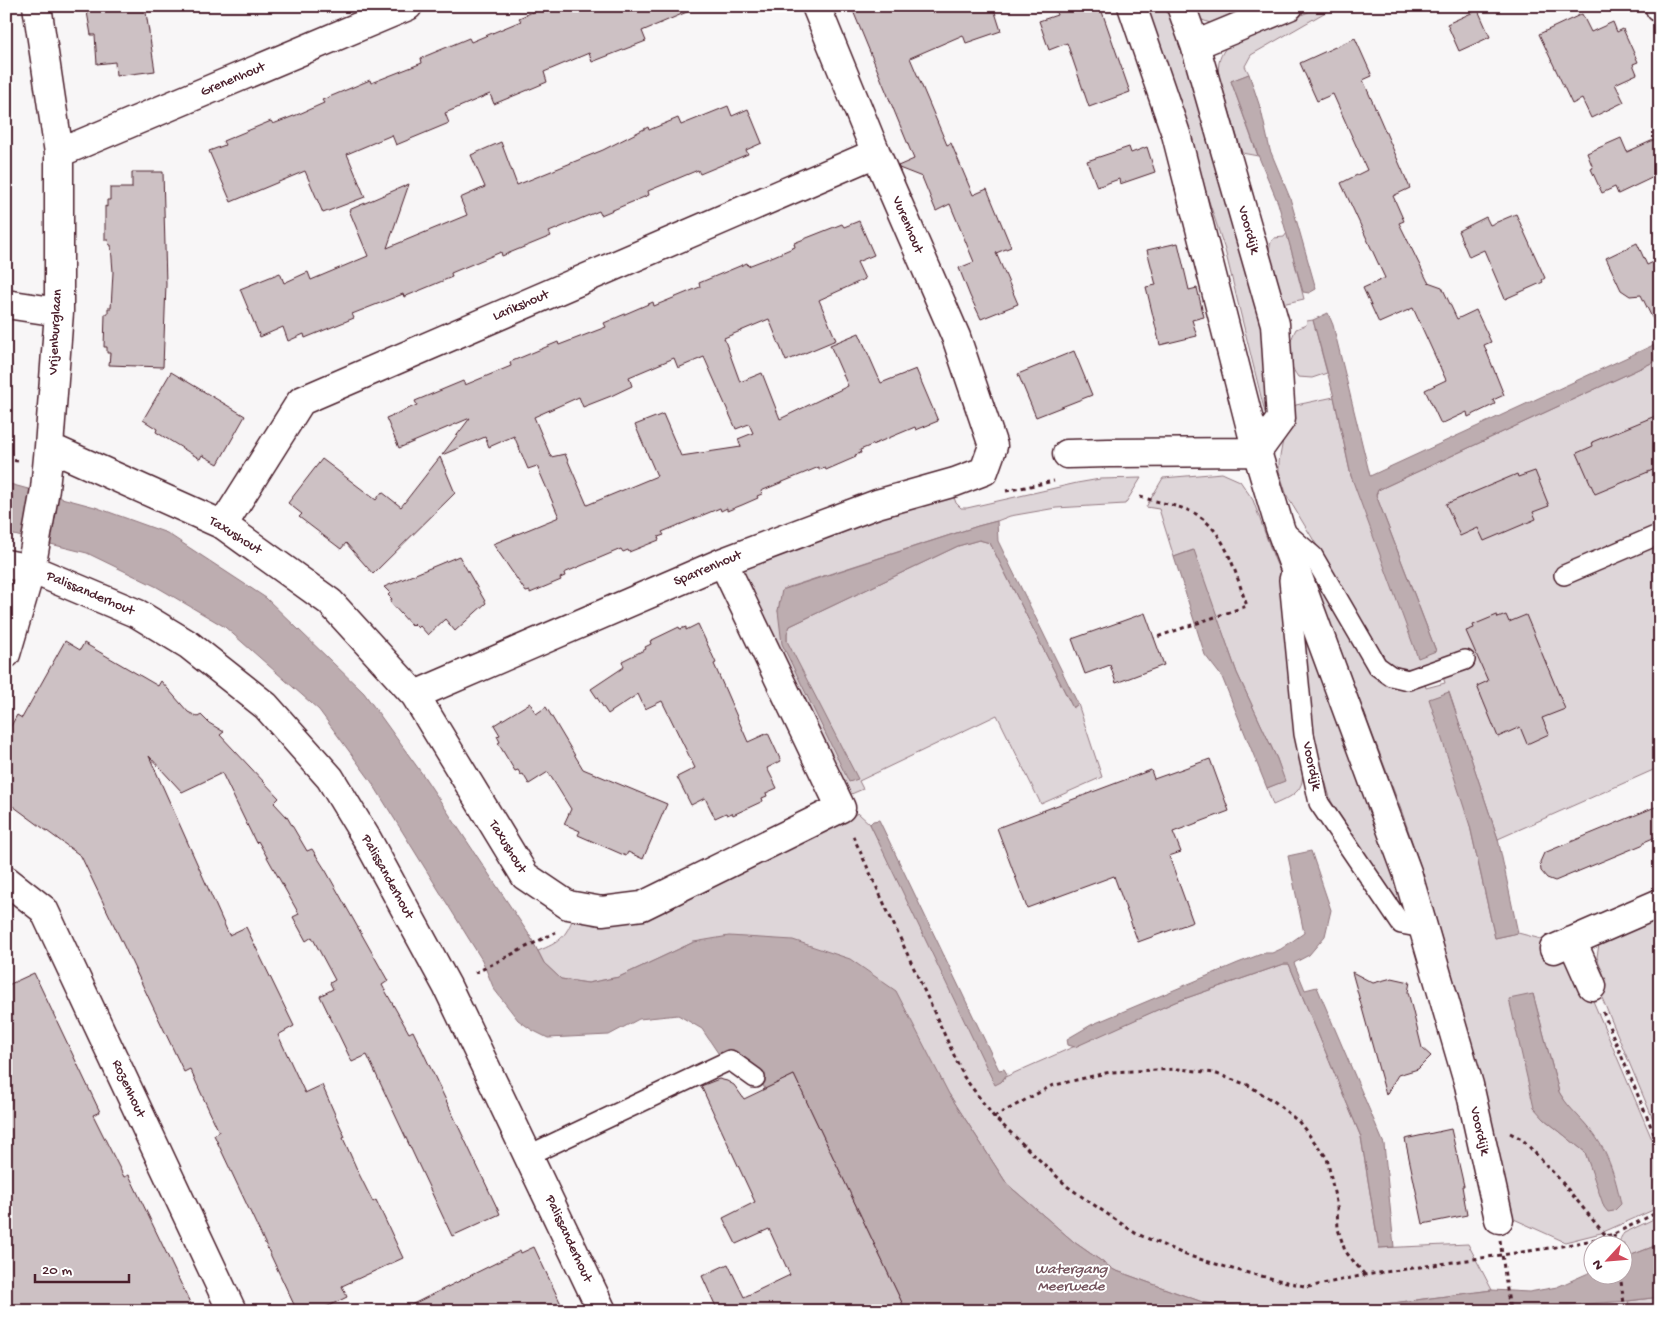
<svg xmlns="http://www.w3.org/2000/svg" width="1666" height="1317" font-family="'Gochi Hand',sans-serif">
  <rect width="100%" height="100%" fill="#f8f6f7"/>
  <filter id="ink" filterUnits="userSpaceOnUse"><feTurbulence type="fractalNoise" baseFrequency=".02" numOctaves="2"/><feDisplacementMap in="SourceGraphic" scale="10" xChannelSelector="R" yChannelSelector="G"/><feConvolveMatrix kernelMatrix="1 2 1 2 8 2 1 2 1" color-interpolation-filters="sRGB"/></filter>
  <g filter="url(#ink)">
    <!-- green -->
    <path fill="#ded6d9" stroke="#947a82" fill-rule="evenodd" d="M1145 6H1172L1265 335 1270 414 1266 417 1225 250Z
      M1191 6H1232L1229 8 1230 16 1210 23 1197 18Z
      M1323 6H1336L1251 55 1245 66 1249 74 1231 81 1258 156 1242 153 1219 76C1217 63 1220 55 1228 45Z
      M1287 233 1304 299 1282 304 1269 249 1271 242 1274 238 1284 237Z
      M1313 320 1327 373 1312 378 1298 377C1285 359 1287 347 1296 329L1306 325 1307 321Z
      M1660 359V767L1498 839 1449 693 1470 826 1495 938 1518 933 1545 940 1566 959 1579 968 1660 1158V1207L1601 1233 1565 1242 1505 1215 1485 1095 1448 960 1421 868 1403 815 1309 567 1385 683C1399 689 1410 688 1425 684L1426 688 1445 683 1438 659C1418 667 1406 674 1387 662L1287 496 1279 471V462L1288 412 1296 405 1334 397 1351 476 1436 651 1376 495 1378 490ZM1533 994 1559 1092 1568 1106 1587 1126 1595 1179 1585 1152 1544 1119Z
      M1222 473 1240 481 1253 500 1274 558 1282 576 1300 762C1308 789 1296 795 1273 805L1267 788 1284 781 1277 759 1237 673 1193 550 1174 557 1159 509 1146 507 1163 478Z
      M1141 478 1125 504 1056 508 1010 516 997 521 978 526 783 589 778 611 787 641V633L790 626 958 546 979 540 990 543 1073 708 1078 704 1102 777 1041 804 997 715 859 781 863 789 849 795 741 576 745 567 752 560 952 492 956 503 961 508H967L1077 483 1100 479Z
      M1298 615 1370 803 1407 914 1399 909 1331 801 1312 736Z
      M858 813 870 824 1001 1082 1005 1077 1175 1002 1284 964H1289L1361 1137 1379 1248 1468 1244 1492 1290 1332 1311H1312L1205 1303 1114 1270 1074 1242 1007 1184 949 1094 694 942 619 977 588 983 561 979 544 963 538 951C560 942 565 938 574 916L646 915Z
      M1660 918V1136L1597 986 1606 981 1597 957 1599 944Z
      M1660 1216V1244L1624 1258V1244H1620C1619 1240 1621 1237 1624 1233Z
      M1660 1297V1310L1630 1311 1628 1301Z"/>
    <!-- water -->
    <path fill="#bdadb0" stroke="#8f747b" d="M1249 74 1261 110 1270 150 1290 198 1316 289 1309 293 1303 292 1278 203 1258 155 1231 81Z
      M1328 313 1333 325 1370 476 1660 342V359L1378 490 1376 495 1436 651 1418 658 1351 476 1334 397 1313 320Z
      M6 483 95 507 167 533 266 598 364 693 423 775 530 936 544 963 561 979 588 983 619 977 694 942 729 936 793 940 850 959 896 991 949 1094 1007 1184 1074 1242 1114 1270 1205 1303 1312 1311H906L794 1075 765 1089 754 1068 737 1055 718 1053 702 1029 678 1015 639 1019 609 1035 548 1038 532 1030 518 1020 494 989 482 960 371 781 319 710 225 627 157 587 87 553 6 533Z
      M997 521 998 541 1078 704 1073 708 990 543 979 540 958 546 790 626 787 633V641L858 779 849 782 782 644 778 611 782 590 978 526Z
      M1194 550 1237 673 1277 759 1285 781 1267 788 1222 677 1205 655 1174 557Z
      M1449 692 1498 839 1518 933 1495 938 1470 826 1429 699Z
      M879 820 999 1070 1004 1069 1007 1074 1001 1082 995 1085 870 824 873 821Z
      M1311 851 1331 910 1325 936 1309 955 1294 963 1305 990 1317 987 1384 1144 1394 1247 1379 1248 1361 1137 1289 964H1284L1175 1002 1075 1047 1068 1045 1067 1039 1091 1025 1238 963 1264 953H1272L1281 949 1304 933 1288 856Z
      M1533 994 1559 1092C1568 1107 1576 1113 1587 1126 1607 1148 1615 1175 1621 1204L1614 1211 1608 1212 1604 1207 1585 1152 1544 1119 1534 1108 1509 999Z
      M1660 1244V1297L1628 1301 1533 1308 1523 1311H1332L1492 1290 1529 1292 1557 1287 1593 1271 1594 1274H1624V1258Z"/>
    <!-- building -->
    <path fill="#cdc1c4" stroke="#4a1f2b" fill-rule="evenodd" d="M86 6H145L155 71 116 76 115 62 97 64 95 35H91Z
      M546 6H701L642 31 646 41 592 62 589 53 544 72 547 82 528 90 494 104 490 94 445 113 449 123 396 145 392 135 347 154 365 197 323 213 305 171 231 202 209 151 225 145 223 141 271 121 273 124 299 114 324 103 322 100 370 80 371 83 422 63 421 58 469 38 471 42 521 21 519 18Z
      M851 6H993L1001 31 966 43 963 35 910 58 947 145 951 143 973 195 987 189 1011 247 996 253 1018 304 981 319 970 296 959 268 974 262 950 204 936 211 922 177 899 168 898 166 914 159Z
      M1054 6H1100L1130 92 1089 107 1067 43 1049 50 1039 21 1057 15Z
      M1478 10 1490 37 1459 51 1447 24Z
      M1582 14 1591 32 1613 22 1617 32 1623 29 1638 62 1633 64 1637 74 1615 84 1624 102 1591 118 1582 99 1572 104 1539 34Z
      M1355 38 1372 76 1363 80 1410 188 1393 196 1404 221 1399 223 1428 282 1442 287 1457 319 1476 310 1491 342 1484 345 1504 395 1493 400 1495 404 1468 417 1467 412 1441 424 1425 390 1446 380 1413 308 1379 323 1363 288 1385 278 1341 183 1367 170 1333 94 1317 101 1300 63Z
      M728 106 732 116 748 109 762 143 746 150 748 154 700 174 698 170 648 191 649 195 601 215 599 211 549 232 551 236 502 256 501 252 451 273 452 277 404 297 403 294 352 314 354 318 305 338 304 334 288 341 283 327 260 337 240 289 280 273 284 283 308 272 311 280 368 256 349 210 409 184 387 248 467 215 460 198 485 187 471 155 501 142 517 185 603 150 648 127 649 130 678 118 681 125Z
      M1660 137V174L1618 194 1615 187 1602 193 1591 169 1593 168 1587 153 1621 138 1627 152Z
      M1129 147 1131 153 1147 147 1155 172 1120 184 1119 179 1097 187 1087 161Z
      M132 172H163L166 284 163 367 109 365 110 353H107V347H104L105 314H108V308H111L113 272 111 245H109L108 240H105V206L107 207V200H110V188H132Z
      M1516 214 1545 278 1542 280 1543 282 1505 299 1484 250 1469 257 1458 231 1486 217 1490 225Z
      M859 221 874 255 857 262 865 279 819 300 836 340 786 361 769 319 724 338 740 382 762 373 780 419 848 386 830 345 859 333 881 383 916 369 938 421 916 430 915 427 860 450 861 453 855 455 856 457 826 470 825 468 819 470V467L761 491 762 494 757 496 758 498 742 505 727 511V508L721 511 720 508 662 532 664 535 658 537 659 540 629 552 628 550 623 552 621 549 564 573 565 576 560 578 561 580 530 593V591L526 592 493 544 559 517 537 466 528 469 514 436 489 447 485 437 442 455 470 418 399 448 386 418 417 405 415 401 463 381 465 385 511 366 510 362 558 342 559 345 606 327 604 323 653 302 654 306 700 287 699 283 747 263 748 266 774 256 795 247 794 243 842 224 844 227ZM704 357 736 429 749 424 753 433 738 439 741 447 681 456 663 414 635 425 657 476 587 505 565 454 551 457 534 417 579 397 583 407 611 396 632 386 629 377 674 358 678 368Z
      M1178 243 1189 290 1197 288 1204 317 1192 320 1197 336 1160 345 1146 287 1156 285 1147 250Z
      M1637 243 1647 265 1660 259V334L1641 295 1630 296 1621 290 1606 258Z
      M1074 351 1092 395 1036 417 1018 374Z
      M171 372 245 416 218 464 202 455 200 459 156 432 157 429 143 420Z
      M1660 414V467L1595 494 1577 453 1593 446 1592 442Z
      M440 457 455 493 373 574 346 543 341 549 299 517 302 514 288 503 322 459 376 500 382 492 401 507Z
      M1535 471 1549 506 1533 512 1536 519 1484 541 1478 528 1460 536 1446 504 1517 474 1518 477Z
      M459 556 486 603 455 631 445 619 428 635 420 626 418 628 414 624 412 626 390 602 392 599 388 595 390 593 384 587Z
      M1145 613 1164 665 1116 683 1110 665 1085 674 1072 639Z
      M1497 615 1498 618 1506 615 1509 622 1526 615 1565 709 1542 718 1549 734 1527 744 1520 727 1498 737 1477 686 1488 681 1466 631 1474 628 1473 625Z
      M698 624 716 663 714 664 748 742 768 733 781 761 767 768 777 788 766 793 767 796 762 798 763 801 733 815 732 813 727 815 726 813 715 818 705 798 691 805 677 777 695 768 662 701 645 709 638 694 608 714 591 689 624 667 622 661 646 649 645 647 651 644 650 641 679 627 680 629 686 627V630Z
      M65 641 80 650 84 643 158 686 161 681 188 712 198 717 201 715 209 723 224 732 220 735 279 798 274 803 287 817 307 851 312 849 326 871 388 981 382 985 409 1033 413 1031 500 1214 452 1236 367 1055 352 1062 320 996 333 989 330 983 335 980 312 937 306 941 293 917 299 914 258 841 256 843 222 773 182 792 149 756 229 935 246 927 294 1026 278 1035 305 1093 322 1085 345 1137 343 1138 359 1174 373 1202 376 1200 403 1258 342 1286 347 1297 318 1311H297L214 1135 219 1132 190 1069 184 1072 81 856 6 801V735L17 715 22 718Z
      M530 703 536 714 546 707 583 769 667 804 643 859 628 852 626 856 578 835 580 831 564 824 571 809 548 772 529 784 523 774 521 775 518 770 515 771 498 743 500 742 497 736 500 735 494 725Z
      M1210 759 1229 811 1173 832 1181 852 1169 856 1193 922 1138 942 1114 876 1027 908 997 828 1151 770 1154 779Z
      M1660 805V835L1644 842V844L1555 881 1547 878 1541 871 1540 862 1544 853Z
      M1352 972 1373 983 1392 978 1410 982 1408 992 1422 1048 1431 1056 1418 1069 1398 1075 1386 1095Z
      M34 973 100 1112 93 1115 124 1177 129 1175 194 1311H6V986Z
      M794 1075 906 1311H714L717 1309 702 1276 728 1264 744 1297 790 1275 769 1229 736 1244 723 1218 755 1202 701 1086 719 1079 727 1081 734 1085 744 1099Z
      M1451 1129 1464 1186H1462L1467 1215 1423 1224 1405 1139Z
      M534 1247 561 1304 546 1311H399L520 1251 521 1253Z"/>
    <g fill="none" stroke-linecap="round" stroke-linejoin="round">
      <defs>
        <path id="lane" d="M1281 528 1313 556 1377 666 1391 676 1408 680 1465 660
          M1291 572 1289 580 1304 734 1319 803 1401 924 1423 928
          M1564 575 1660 534
          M529 1155 730 1060 755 1078"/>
        <path id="street" d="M1132 6 1176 134 1257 452 1280 528 1407 872 1469 1085 1499 1219
          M1659 6 1660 8
          M1195 45 1289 6
          M59 153 408 6
          M6 304 59 312
          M49 447 223 525 330 602 415 695 525 876 568 905 602 911 642 906 841 808 723 562
          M1067 454 1109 453 1257 452 1281 419 1275 324 1195 45 1181 6
          M223 525 301 401 876 153
          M6 564 31 569 138 614 189 645 266 706 330 778 367 839 447 986 602 1311
          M6 654 31 569 45 489 49 447 59 312V153L37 6
          M415 695 723 562 877 504 955 482 984 471 993 446 956 337 876 153 816 6
          M6 880 44 910 232 1311
          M1572 941 1592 986
          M1554 949 1660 903"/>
      </defs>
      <!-- lane casing -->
      <use href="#lane" stroke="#4a1f2b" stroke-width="22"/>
      <!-- street casing -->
      <use href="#street" stroke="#4a1f2b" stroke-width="31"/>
      <!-- path -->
      <path stroke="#4a1f2b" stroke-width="3" stroke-dasharray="4 4" stroke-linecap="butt" d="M6 460 19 461
        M1006 491 1054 481
        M1140 497C1154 501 1185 507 1196 514 1227 533 1235 573 1247 606L1154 638
        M853 836 964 1077 994 1117 1068 1187 1135 1233 1186 1255 1236 1270 1308 1287 1365 1275 1556 1247 1588 1241 1614 1234 1660 1211
        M475 973 556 932
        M1603 1012 1660 1148
        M994 1117 1051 1086 1110 1072 1179 1069 1214 1073 1248 1085 1275 1102 1299 1122 1327 1158 1337 1207 1338 1229 1345 1251 1365 1275
        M1510 1133 1522 1139 1561 1181 1606 1236
        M1614 1234 1615 1244
        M1620 1274 1625 1311"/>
      <!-- lane -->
      <use href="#lane" stroke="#fff" stroke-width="19"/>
      <!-- street -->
      <use href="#street" stroke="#fff" stroke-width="28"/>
      <!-- path-bridge -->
      <path stroke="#4a1f2b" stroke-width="3" stroke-dasharray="4 4" stroke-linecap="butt" d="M1500 1240 1510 1311"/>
    </g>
  </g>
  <g text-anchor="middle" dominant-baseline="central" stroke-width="4" stroke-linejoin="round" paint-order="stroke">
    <!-- street labels -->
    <g font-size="14" fill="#4a1f2b" stroke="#fff">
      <text transform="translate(233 80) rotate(-23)">Grenenhout</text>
      <text transform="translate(907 225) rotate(67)">Vurenhout</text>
      <text transform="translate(1248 230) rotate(74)">Voordijk</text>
      <text transform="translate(521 306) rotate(-23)">Larikshout</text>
      <text transform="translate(56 332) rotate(-87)">Vrijenburglaan</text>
      <text transform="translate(235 536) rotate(32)">Taxushout</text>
      <text transform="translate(708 569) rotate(-23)">Sparrenhout</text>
      <text transform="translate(90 594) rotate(23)">Palissanderhout</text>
      <text transform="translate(1311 766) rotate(78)">Voordijk</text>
      <text transform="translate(507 847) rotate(58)">Taxushout</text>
      <text transform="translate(387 877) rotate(61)">Palissanderhout</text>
      <text transform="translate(128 1089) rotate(65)">Rozenhout</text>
      <text transform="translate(1479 1131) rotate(77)">Voordijk</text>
      <text transform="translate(568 1239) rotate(65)">Palissanderhout</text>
    </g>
    <!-- water labels -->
    <g font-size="15" font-style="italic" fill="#72515a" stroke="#fff">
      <text x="1071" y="1270">Watergang<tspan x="1071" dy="17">Meerwede</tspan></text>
    </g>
  </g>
  <!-- margin -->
  <rect width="1666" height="1317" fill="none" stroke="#fff" stroke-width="25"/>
  <rect x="12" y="12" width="1641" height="1292" fill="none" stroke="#4a1f2b" stroke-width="2" filter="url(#ink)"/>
  <!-- north arrow -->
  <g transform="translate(1608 1260) rotate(244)"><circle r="24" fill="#ffffff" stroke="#b7a5aa"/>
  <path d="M0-4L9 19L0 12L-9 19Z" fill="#d1495b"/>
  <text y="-8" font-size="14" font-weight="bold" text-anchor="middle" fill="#4a1f2b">N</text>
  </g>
  <!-- scale -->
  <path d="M35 1274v8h94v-8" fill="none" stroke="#4a1f2b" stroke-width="2.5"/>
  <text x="42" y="1274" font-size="15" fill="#4a1f2b" stroke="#ffffff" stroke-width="4" paint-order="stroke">20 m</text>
</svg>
